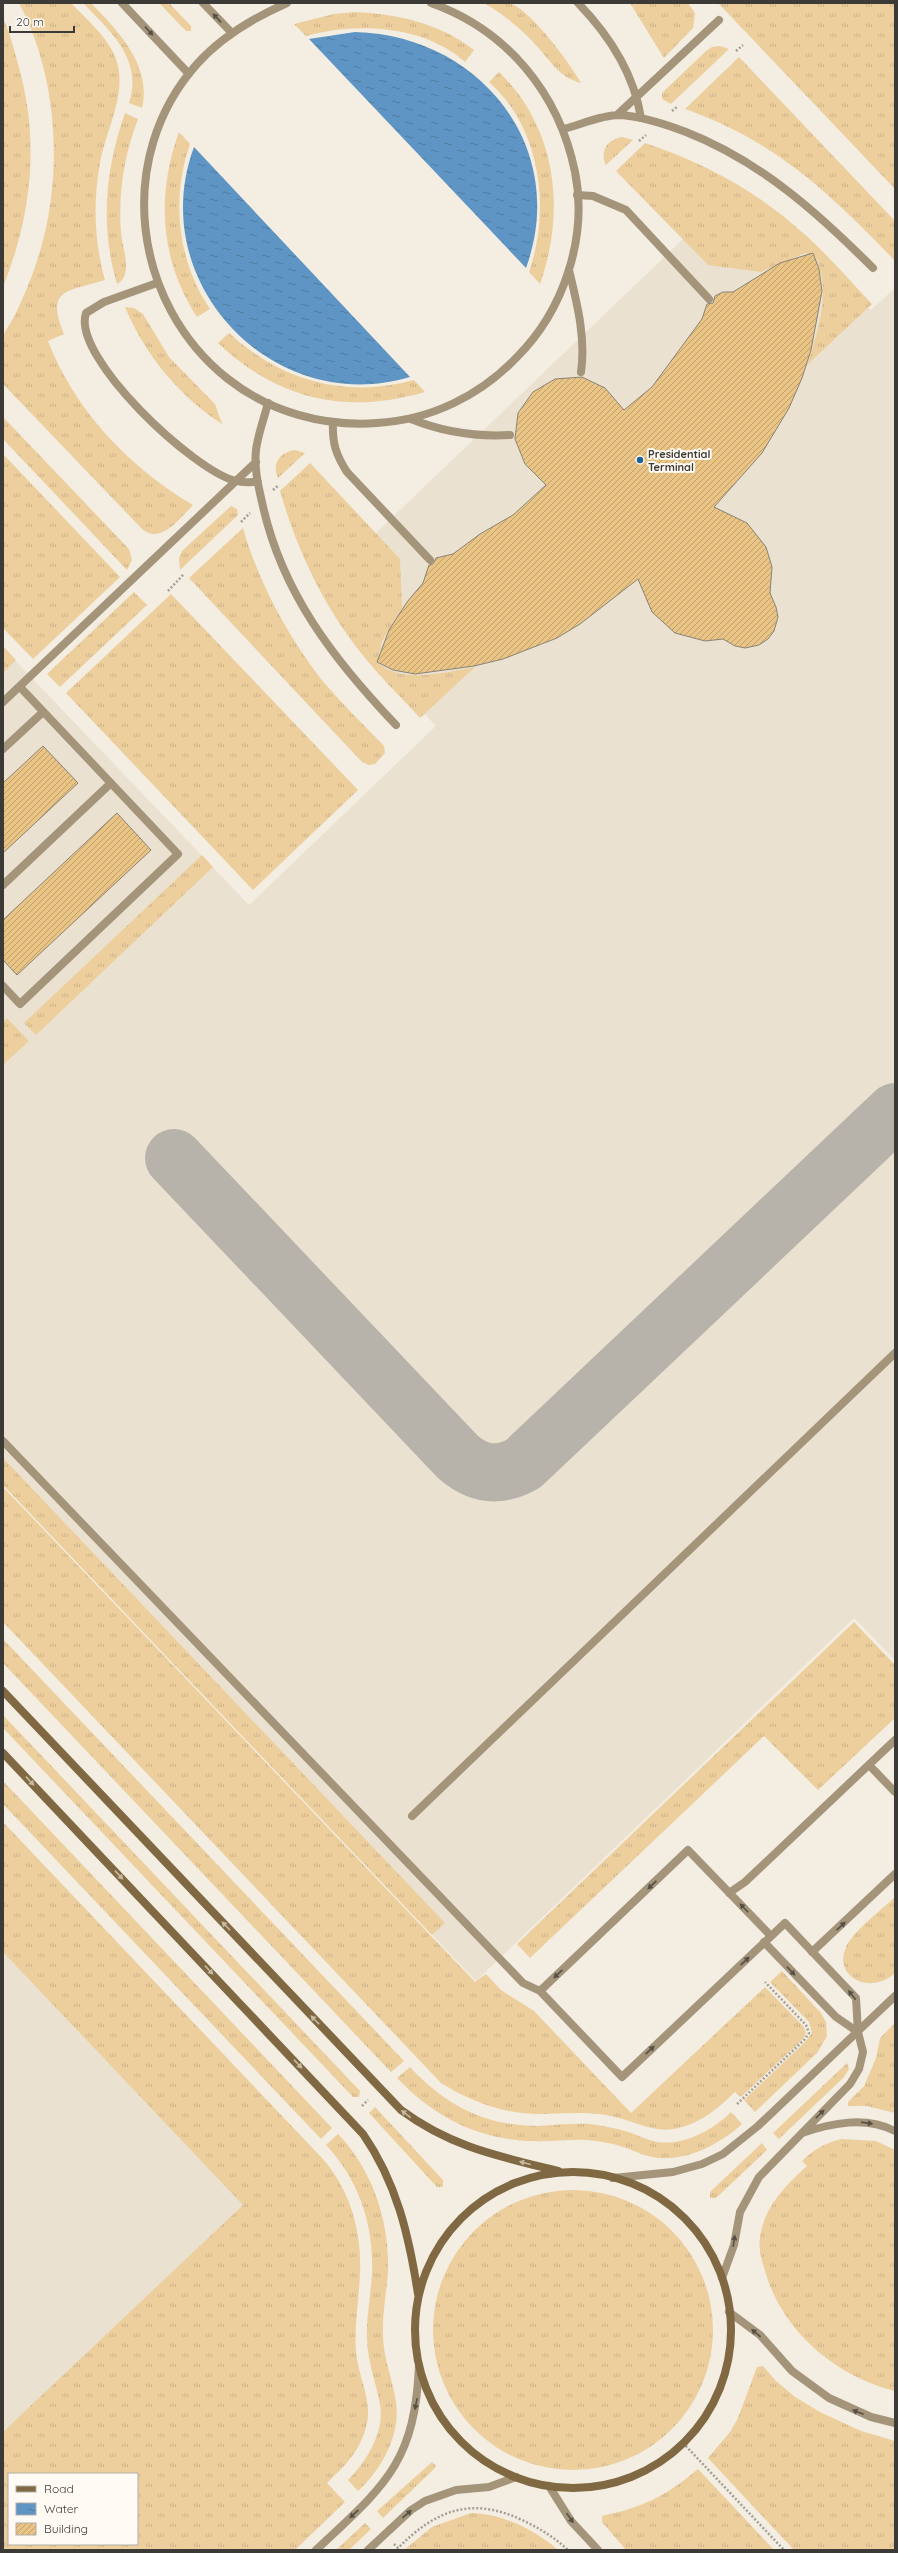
<svg xmlns="http://www.w3.org/2000/svg" width="898" height="2553" font-family="Quicksand,sans-serif">
  <defs>
    <pattern id="grass-tufts" width="24" height="20" patternUnits="userSpaceOnUse"><rect width="24" height="20" fill="#edcf9d"/><path d="M3 7l-1-3M5 7V3M7 7l1-3M15 17l-1-3M17 17v-4M19 17l1-3" fill="none" stroke="#ccb288"/></pattern>
    <pattern id="water-ripples" width="26" height="14" patternUnits="userSpaceOnUse"><rect width="26" height="14" fill="#5e95c4"/><path d="M2 4q2-2 4 0t4 0M15 11q2-2 4 0t4 0" fill="none" stroke="#4f7ba0"/></pattern>
    <pattern id="building-hatch" width="6" height="6" patternUnits="userSpaceOnUse"><rect width="6" height="6" fill="#e9c484"/><path d="M-1 1l2-2M0 6l6-6M5 7l2-2" fill="none" stroke="#bea06d"/></pattern>
  </defs>
  <rect width="100%" height="100%" fill="#f3ede2"/>
  <!-- built -->
  <path fill="#ebe1d0" d="M724 200 815 252 871 310 895 288V1660L854 1618 476 1981 3 1484V648L249 905 436 726 374 661 332 575Z
    M3 1941 250 2199 3 2441Z"/>
  <!-- grass -->
  <path fill="url(#grass-tufts)" fill-rule="evenodd" d="M19 3H71C87 20 108 37 116 59 128 93 106 129 100 163 93 201 94 242 105 280 67 292 45 288 64 334L48 341C75 411 129 467 193 505 180 518 161 545 142 529L3 384C3 369 1 352 3 338 4 331 11 323 14 317 23 298 31 280 37 261 64 179 59 79 19 3Z
    M83 3H91C118 31 152 65 142 108L129 103C143 59 111 32 83 3Z
    M159 3H169L191 26V31H186Z
    M484 3C492 3 502 1 509 3 529 8 571 64 581 83 558 77 550 60 535 44 520 28 503 14 484 3Z
    M630 3H688L695 13 693 28 664 58Z
    M718 3H895V189Z
    M355 12C397 14 440 23 474 50L465 62C424 25 356 22 306 36L294 24 334 14Z
    M3 18C10 33 14 49 18 64 40 140 32 214 3 287Z
    M720 46 729 49 671 104 662 99V93L705 52 712 47Z
    M739 57 895 221V261C831 194 774 140 685 109Z
    M499 72C557 128 566 211 540 284L529 272C551 209 541 128 489 82Z
    M125 113 138 119C124 156 118 193 121 233 122 248 134 275 117 284 100 226 105 170 125 113Z
    M179 132 190 144C171 199 177 260 210 309L197 317C160 260 156 195 179 132Z
    M622 137 633 140 606 165C599 151 608 139 622 137Z
    M645 143C703 162 758 192 803 233 828 255 849 280 872 304L807 365C818 332 832 290 815 256L805 253 761 272 708 265 616 171Z
    M125 307 134 308 143 314 169 357 215 404 222 424C179 396 145 355 125 307Z
    M229 333C281 381 345 399 414 380L425 392C346 415 278 400 218 343Z
    M3 417 129 549 132 560 127 570 3 439Z
    M295 450 305 453 278 478C271 464 280 452 295 450Z
    M3 454 120 577 33 659 3 628Z
    M310 463 400 559 402 608 382 641 377 662C401 685 446 672 475 667L420 718C400 696 379 676 361 653 323 605 297 550 280 491Z
    M231 506 237 509 238 515 180 570 179 558 182 551Z
    M243 528C258 581 287 635 321 679 340 702 363 724 384 746L385 753 375 764 369 765 362 762 189 578Z
    M134 592 147 605 60 687 47 674Z
    M171 594 358 790 253 890 66 693Z
    M3 646 16 660 3 673Z
    M202 855 213 867 36 1035 24 1023Z
    M7 1018 29 1041 3 1065V1022Z
    M3 1458 445 1923 432 1935 3 1485Z
    M3 1487 475 1982 486 1974 501 1990 534 2011 631 2113 765 1987 804 2027 806 2033 803 2039 741 2097 735 2092C716 2110 700 2124 674 2129 651 2133 628 2118 606 2115 582 2111 559 2114 536 2114 501 2113 470 2101 441 2083L3 1622Z
    M854 1622 895 1665V1718L818 1790 764 1736 530 1958 517 1944Z
    M3 1639 404 2061 391 2072 3 1663Z
    M3 1715 360 2091 359 2097H353L3 1728Z
    M3 1781 332 2128 321 2139 3 1804Z
    M3 1822 322 2158C350 2189 362 2232 360 2273 359 2300 354 2325 356 2352 358 2376 372 2400 367 2423 361 2450 346 2465 327 2483L345 2502 295 2550H3V2432L243 2205 3 1952ZM9 2474H137V2544H9Z
    M895 1897V1973C869 1997 831 1975 847 1945 856 1929 881 1910 895 1897Z
    M782 1971 821 2013 826 2022 827 2036 817 2053 755 2112 744 2100 805 2042 812 2033 809 2022 770 1982Z
    M895 2023V2113L867 2106H848V2102L864 2086 876 2058 880 2038Z
    M847 2063 849 2069 844 2077 779 2139 773 2133Z
    M410 2067C445 2105 485 2126 538 2126 555 2125 572 2123 590 2124 602 2126 616 2128 628 2132 638 2135 647 2140 657 2142 684 2146 713 2130 731 2112L742 2124C719 2145 684 2163 652 2157 642 2155 633 2150 623 2147 612 2143 599 2141 587 2140 569 2139 551 2142 533 2141 479 2140 434 2117 397 2078Z
    M375 2107 443 2180V2187H437L369 2113Z
    M338 2134C373 2170 390 2223 388 2273 386 2295 382 2316 383 2337 384 2361 393 2380 396 2402 401 2435 381 2470 358 2491L348 2480C366 2462 385 2432 380 2405 376 2381 368 2365 367 2339 366 2317 371 2295 372 2273 374 2225 359 2180 326 2145Z
    M841 2139 876 2141 895 2150V2391C835 2376 782 2331 765 2271 762 2260 758 2249 760 2238 764 2207 785 2186 807 2166L802 2161C814 2149 826 2143 841 2139Z
    M762 2143 767 2150 716 2198H710V2192Z
    M433 2330a140 140 0 1 1 280 0a140 140 0 1 1-280 0Z
    M763 2366 775 2380 795 2397 820 2412 861 2431 895 2441V2550H794L708 2458 730 2432 738 2418 757 2367Z
    M432 2462 436 2466 434 2469 383 2518 377 2511Z
    M698 2469 774 2550H626L602 2522V2516C612 2513 622 2512 632 2508 657 2500 678 2486 698 2469Z
    M471 2513C503 2514 534 2529 558 2550H404L432 2527Z
    M365 2523 371 2529 349 2550H336Z"/>
  <!-- water -->
  <path fill="url(#water-ripples)" d="M355 32C479 35 570 147 526 268L309 39Z
    M194 147 410 377C273 418 144 282 194 147Z"/>
  <g fill="none" stroke-linecap="round" stroke-linejoin="round">
    <!-- taxiway -->
    <path stroke="#b8b3aa" stroke-width="58" d="M174 1158 458 1457C479 1475 499 1477 523 1464L895 1112"/>
  </g>
  <!-- building -->
  <path fill="url(#building-hatch)" stroke="#89837a" d="M813 253 819 269 822 291 811 350 802 378 789 408 762 453 714 507 747 523 766 547 772 567 770 593 776 607 778 617 774 631 768 639 759 645 745 648 735 646 723 639 705 641 675 633 652 612 638 579 580 624 557 638 503 659 474 666 415 674 393 670 377 662 389 630 407 602 423 583 429 565 433 564 436 558 453 554 480 534 513 515 546 485 525 464 515 439 518 413 533 392 555 379 582 377 605 388 624 410 652 387 702 319 707 304 713 303 715 296 723 292H733L780 263Z
    M43 746 78 783 3 853V783Z
    M117 813 151 850 17 975 3 960V920Z"/>
  <g fill="none" stroke-linecap="round" stroke-linejoin="round">
    <!-- path -->
    <path stroke="#a39f97" stroke-width="2.5" stroke-dasharray="2 2" stroke-linecap="butt" d="M736 51 743 45
      M672 111 678 106
      M639 141 646 135
      M273 490 279 485
      M241 522 250 513
      M168 591 184 574
      M737 2104 804 2040 809 2033 806 2025 765 1982
      M362 2106 368 2100
      M683 2443 784 2550
      M394 2544 398 2548C436 2510 471 2496 522 2520 539 2528 554 2537 568 2550"/>
    <!-- lane -->
    <path stroke="#a4947a" stroke-width="8" d="M578 3C609 35 634 74 641 118
      M617 115 719 20
      M563 129C580 125 601 115 619 115 642 116 665 124 686 132 760 161 817 212 873 268
      M577 195 593 196 626 210 709 299
      M569 270C577 303 586 338 581 372
      M157 283 104 302 86 313C71 357 195 472 236 481 243 483 251 482 258 482
      M268 403C264 419 258 434 256 450 254 467 258 485 262 502 281 592 334 660 396 725
      M411 419C443 432 475 437 510 435
      M333 422C332 443 336 455 347 472L430 560
      M3 702 256 462
      M3 749 43 712
      M3 885 111 783
      M3 986 20 1004 178 854 20 687
      M3 1441 523 1983 540 1991 622 2077 785 1923 856 1998 858 2032 863 2052 859 2069 850 2084 759 2177 740 2212 734 2245 722 2278
      M869 1765 895 1792
      M412 1816 895 1353
      M729 1893 745 1882 895 1740
      M764 1942 836 2017 858 2032
      M812 1952 895 1874
      M540 1991 688 1850 771 1936
      M802 2133C832 2123 865 2116 895 2131"/>
    <!-- street -->
    <path stroke="#a4947a" stroke-width="8" d="M122 3 189 74
      M203 3 232 33
      M287 3C253 18 222 36 197 64 114 157 132 303 228 379 270 412 324 427 377 423 430 420 480 396 517 357 564 310 588 237 575 172 559 93 507 30 431 3
      M613 2178 673 2172 702 2164 723 2154 758 2126 895 1996
      M729 2312 760 2335 792 2371 829 2398 871 2417 895 2423
      M549 2486 571 2521 598 2550
      M316 2550C384 2486 415 2464 419 2365
      M368 2550 411 2510 425 2501 456 2490 489 2487 516 2477"/>
    <!-- secondary -->
    <path stroke="#806942" stroke-width="8" d="M3 1691 401 2110C451 2147 498 2156 558 2171
      M3 1753 363 2134C397 2183 409 2236 418 2294
      M415 2330a158 158 0 1 1 316 0a158 158 0 1 1-316 0Z"/>
  </g>
  <!-- one-way arrows -->
  <defs><path id="oneway-solid" d="M-6-.8H1V-3.2L6.5 0L1 3.2V.8H-6Z"/></defs>
  <g fill="#565047">
    <use href="#oneway-solid" transform="translate(217 18) rotate(-133)"/>
    <use href="#oneway-solid" transform="translate(149 31) rotate(47)"/>
    <use href="#oneway-solid" transform="translate(652 1885) rotate(137)"/>
    <use href="#oneway-solid" transform="translate(744 1908) rotate(-134)"/>
    <use href="#oneway-solid" transform="translate(841 1926) rotate(-43)"/>
    <use href="#oneway-solid" transform="translate(745 1961) rotate(-43)"/>
    <use href="#oneway-solid" transform="translate(791 1971) rotate(46)"/>
    <use href="#oneway-solid" transform="translate(558 1974) rotate(137)"/>
    <use href="#oneway-solid" transform="translate(852 1995) rotate(-129)"/>
    <use href="#oneway-solid" transform="translate(650 2050) rotate(-43)"/>
    <use href="#oneway-solid" transform="translate(820 2114) rotate(-45)"/>
    <use href="#oneway-solid" transform="translate(867 2123) rotate(8)"/>
    <use href="#oneway-solid" transform="translate(734 2241) rotate(-81)"/>
    <use href="#oneway-solid" transform="translate(756 2333) rotate(-140)"/>
    <use href="#oneway-solid" transform="translate(416 2404) rotate(101)"/>
    <use href="#oneway-solid" transform="translate(858 2412) rotate(-159)"/>
    <use href="#oneway-solid" transform="translate(354 2514) rotate(137)"/>
    <use href="#oneway-solid" transform="translate(407 2514) rotate(-41)"/>
    <use href="#oneway-solid" transform="translate(570 2518) rotate(55)"/>
  </g>
  <g fill="#c6b9a4">
    <use href="#oneway-solid" transform="translate(30 1781) rotate(47)"/>
    <use href="#oneway-solid" transform="translate(119 1875) rotate(47)"/>
    <use href="#oneway-solid" transform="translate(226 1926) rotate(-134)"/>
    <use href="#oneway-solid" transform="translate(209 1970) rotate(47)"/>
    <use href="#oneway-solid" transform="translate(315 2020) rotate(-134)"/>
    <use href="#oneway-solid" transform="translate(298 2064) rotate(47)"/>
    <use href="#oneway-solid" transform="translate(406 2114) rotate(-143)"/>
    <use href="#oneway-solid" transform="translate(525 2163) rotate(-165)"/>
  </g>
  <!-- markers -->
  <circle fill="#1c6397" stroke="#fffbf4" stroke-width="1.5" cx="640" cy="460" r="4"/>
  <g text-anchor="middle" dominant-baseline="central" stroke-width="4" stroke-linejoin="round" paint-order="stroke">
    <!-- poi labels -->
    <g font-size="11" font-weight="bold" fill="#3c3a36" stroke="#fffbf4" text-anchor="start">
      <text x="648" y="454">Presidential<tspan x="648" dy="13">Terminal</tspan></text>
    </g>
  </g>
  <!-- border -->
  <rect width="898" height="2553" fill="none" stroke="#3c3a36" stroke-width="8"/>
  <!-- legend -->
  <rect x="8" y="2473" width="130" height="72" fill="#fffbf4" stroke="#b1aea8"/>
  <rect x="16" y="2486" width="20" height="6" fill="#806942" stroke="#b1aea8"/>
  <text x="44" y="2493" font-size="12" fill="#3c3a36">Road</text>
  <rect x="16" y="2503" width="20" height="12" fill="url(#water-ripples)" stroke="#b1aea8"/>
  <text x="44" y="2513" font-size="12" fill="#3c3a36">Water</text>
  <rect x="16" y="2523" width="20" height="12" fill="url(#building-hatch)" stroke="#b1aea8"/>
  <text x="44" y="2533" font-size="12" fill="#3c3a36">Building</text>
  <!-- scale -->
  <path d="M10 26v6h64v-6" fill="none" stroke="#3c3a36" stroke-width="2"/>
  <text x="16" y="26" font-size="12" fill="#3c3a36" stroke="#fffbf4" stroke-width="3" paint-order="stroke">20 m</text>
</svg>
